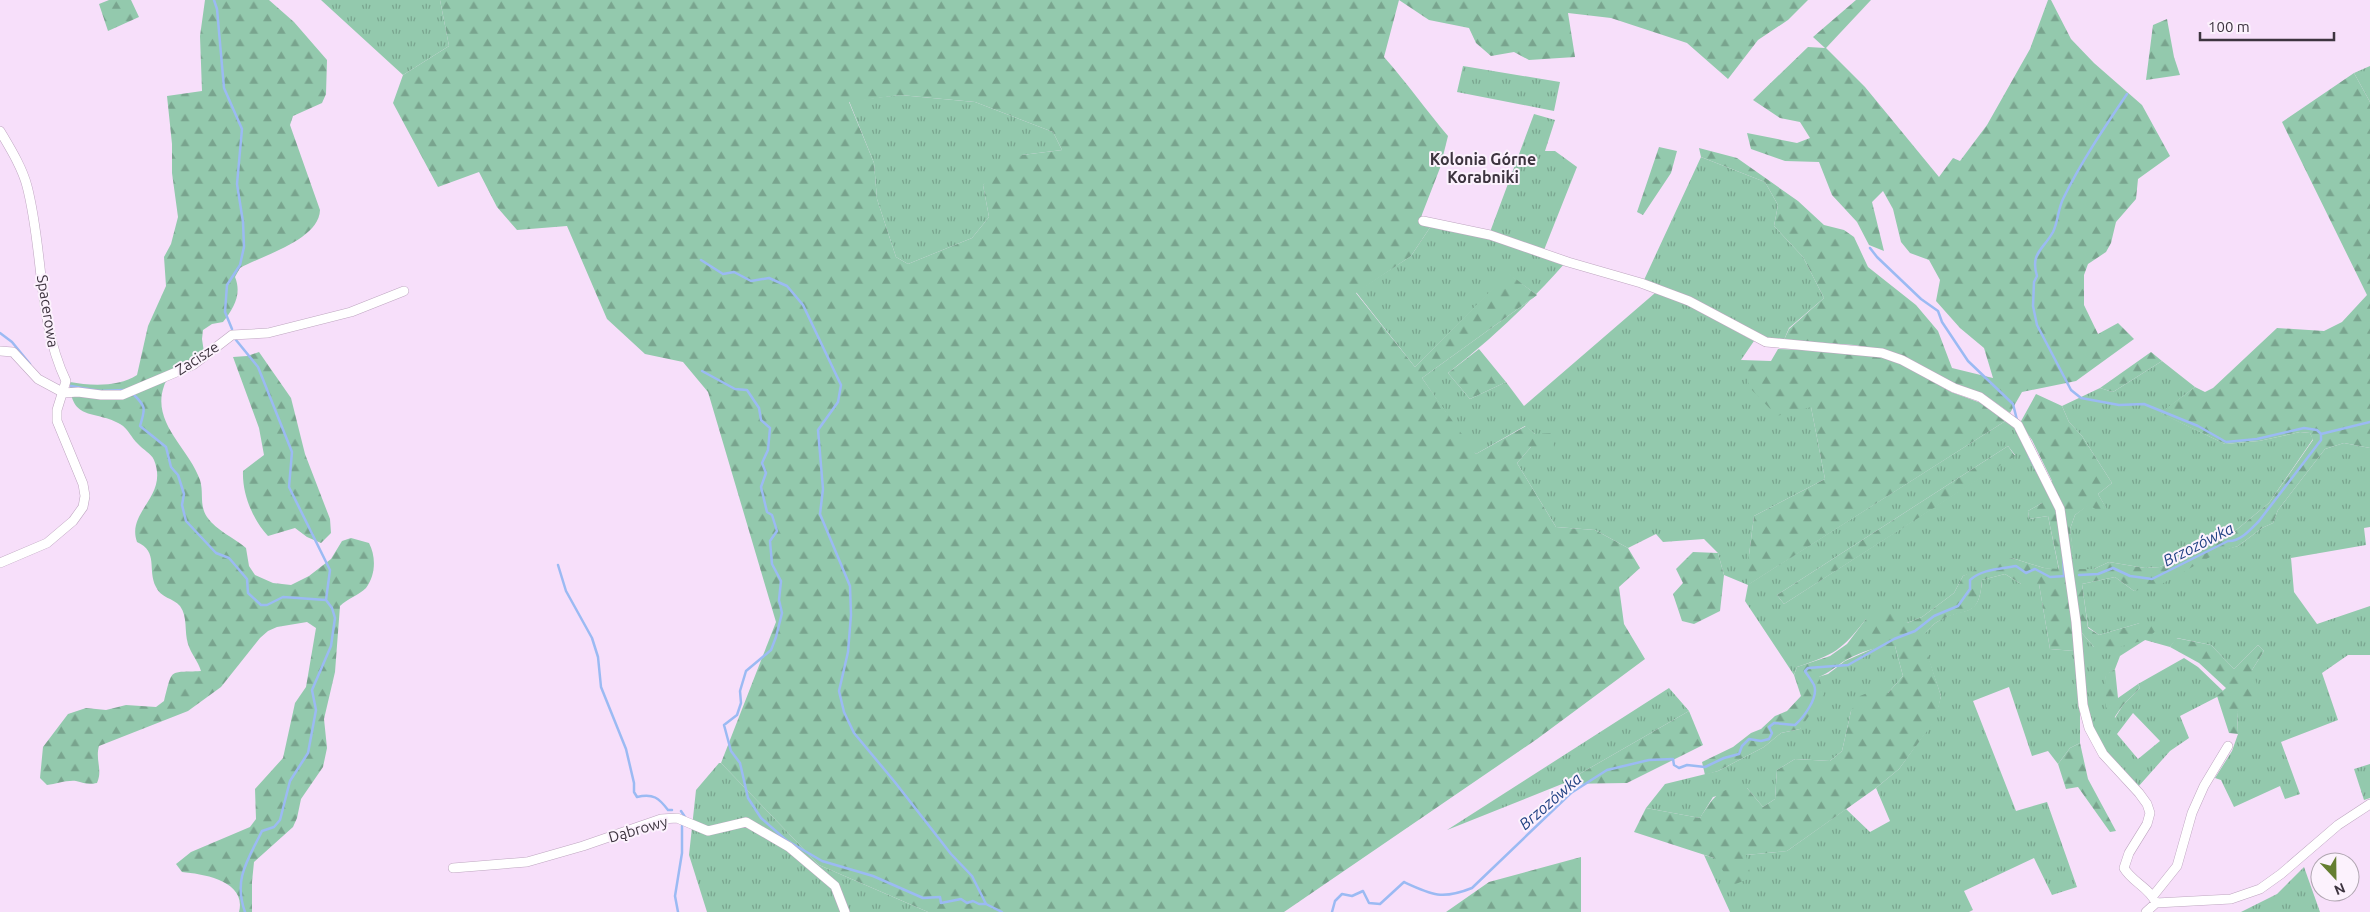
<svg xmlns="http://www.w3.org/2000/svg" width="2370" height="912" font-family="Ubuntu,sans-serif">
  <defs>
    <pattern id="grass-tufts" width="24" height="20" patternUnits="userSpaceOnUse" patternTransform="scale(1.25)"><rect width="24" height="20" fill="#93c9ad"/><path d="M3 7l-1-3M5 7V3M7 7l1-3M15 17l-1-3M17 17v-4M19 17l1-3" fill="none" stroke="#79a48e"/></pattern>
    <pattern id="forest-firs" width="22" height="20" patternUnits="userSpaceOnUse" patternTransform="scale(1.25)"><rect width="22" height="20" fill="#93c9ad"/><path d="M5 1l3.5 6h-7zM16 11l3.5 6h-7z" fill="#79a48e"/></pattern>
  </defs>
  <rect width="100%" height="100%" fill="#f7dffa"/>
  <!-- grass -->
  <path fill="url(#grass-tufts)" fill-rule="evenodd" d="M321 0H440L449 46 403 75Z
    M1463 66 1560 82 1554 111 1457 92Z
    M2370 66V102L2354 73Z
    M900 95 975 102 1053 132 1062 150 1022 155 983 185 989 217 972 238 908 264 896 257 877 199 874 163 849 101Z
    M1534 114 1555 120 1545 151H1555L1577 167 1544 250 1490 232Z
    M1701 157 1765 182 1778 205 1774 226 1803 257 1824 298 1789 328 1784 340 1769 339 1644 280Z
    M1431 226 1479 236 1565 263C1529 304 1490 340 1448 373L1470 399 1506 382 1524 406 1655 293 1688 305 1754 341 1741 360 1811 407 1825 479 1754 516 1749 555V584L2007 420 2019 430 2046 485 2042 503 2028 511 2029 519 2048 516 2059 570 2044 568 2012 558 1963 576 1954 593 1922 617 1907 623 1866 619C1841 651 1835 654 1797 667L1794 675 1745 601 1748 585 1724 575 1718 553 1704 539 1663 542 1656 534 1628 548 1595 530 1556 527 1517 463 1531 447 1535 434 1525 426 1476 454 1471 449 1422 378 1537 295 1508 274 1415 367 1356 292 1411 256ZM2008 446 2015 455 1784 604 1777 595Z
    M2162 361 2195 387 2161 413 2225 444 2259 441 2300 432 2310 433 2313 439 2269 503 2235 531 2160 567 2145 568 2109 562 2094 569H2075L2070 529 2075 515 2089 504 2102 512 2106 508 2098 494 2112 483 2082 436 2069 422 2062 406 2100 388 2113 392Z
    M2344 443 2370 448V527L2364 528 2366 545 2291 558 2294 592 2317 624 2370 606V655H2348L2322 673 2338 720 2281 742 2300 794 2285 799 2280 786 2234 807 2221 780 2215 778 2232 751 2238 734 2237 712 2252 670 2264 651 2258 645 2234 669 2211 645 2177 638 2170 647 2145 640 2120 656 2115 669 2105 676 2115 718 2123 705 2140 688 2138 684 2184 658 2198 667 2223 691 2217 697 2180 716 2189 738 2170 751 2138 787C2127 776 2113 765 2105 753 2082 719 2084 671 2081 632L2094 647 2140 623 2099 635 2088 627 2082 584 2115 577 2134 591 2219 551 2238 546 2262 528 2273 523 2278 510 2325 449ZM2133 713 2160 741 2138 759 2117 734Z
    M2005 574 2021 584H2039L2050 649 2074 651 2080 713V743L2070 748 2058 764 2048 751 2032 756 2009 687 1973 701 2016 811 2047 802 2077 887 2052 895 2034 858 1964 891 1973 910 1969 912H1730L1704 855 1714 858 1787 851 1846 809 1870 832 1890 821 1876 788 1899 769 1935 719 1941 696 1921 637C1927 632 1932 624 1939 621 1964 605 1979 621 1982 580Z
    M1879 646H1895L1903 676 1888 693 1851 711 1842 751 1830 761 1795 759 1777 770 1775 799 1763 807 1747 788 1713 797 1700 818 1646 808 1665 784 1718 771 1764 747 1781 733 1800 729 1818 677 1828 674 1845 661Z
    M1669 688 1689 711 1562 784 1447 830Z
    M719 763H721L819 865 928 912H707L689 855 696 790Z
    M2370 764V798L2364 800 2354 769Z
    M2304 867 2320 912H2241L2277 894Z"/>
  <!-- forest -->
  <path fill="url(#forest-firs)" fill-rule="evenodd" d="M109 0H131L139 17 108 31 99 4Z
    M205 0H269L294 22 327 60 326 94 322 103 293 116 290 125 320 210C319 240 263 255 240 268L235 277C242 294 234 308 223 322L212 324 203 330 202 339 205 359C194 365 168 373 164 386 151 423 189 448 200 480 204 493 199 505 207 517 217 531 233 537 246 548L249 566 255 575 273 583 291 585 309 576 331 559 342 541 351 538 369 543C376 556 376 575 366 588 359 595 347 599 340 606L335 672 324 719 327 748 323 767 301 799 297 818 293 827 254 862 252 882V912H239C247 881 204 874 182 872L176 864 191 852 250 827 256 819 255 789 283 758 295 703 306 687 316 628 307 622 277 627 268 631 260 638 221 687 188 711 99 746C95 760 103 770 97 783 88 785 84 783 76 781 67 780 56 784 47 785L40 778 43 747 68 714 86 708 106 710 126 705 156 707 164 701C173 667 168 673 201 671 198 661 191 654 188 644 184 631 188 617 180 606 173 598 161 598 156 587 147 569 159 552 137 542 126 511 169 497 154 460 151 453 143 450 138 444 131 438 129 429 120 424 97 410 70 422 70 382 91 386 119 387 137 375L148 326 166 286 164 257 171 244 178 217 172 173V144L167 96 202 91 200 36Z
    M440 0H1808L1788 20 1758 40 1728 79 1687 43 1611 18 1568 13 1575 57 1529 60 1514 52 1491 56 1476 43 1469 28 1429 20 1399 0 1384 57C1407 83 1426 110 1448 136L1440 168 1421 217 1431 226 1411 256 1356 293 1415 367 1508 273 1537 295 1422 378 1476 454 1526 426 1535 434 1553 433 1554 449 1531 447 1517 463 1556 527 1595 530 1628 548 1640 568 1619 587 1624 624 1645 659 1537 739 1284 912H928L819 865 721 763 776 622 708 392 683 362 645 354 607 319 567 226 517 230 497 207 479 172 438 187 393 103 403 75 449 46ZM900 95 975 102 1053 132 1062 150 1022 155 1000 162 983 185 989 217 972 238 908 264 896 257 877 199 874 163 849 102Z
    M1856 0H1871L1826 48 1865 87 1939 177 1953 158 1960 161 1987 125 2030 49 2048 0H2051L2071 39 2094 63 2142 105 2170 156 2138 179 2136 199 2116 222 2111 243 2106 252 2088 264 2084 275V305L2098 334 2118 323 2134 339 2076 381 2022 392 2010 413 1989 398 1954 384 1906 357 1885 350 1854 345 1784 340 1789 329 1824 298 1803 257 1774 226 1778 205 1765 182 1701 157 1699 148 1737 158 1798 201 1824 225 1844 230 1854 237 1868 267 1916 305 1938 331 1952 368 1993 378 1984 348 1960 328 1936 301 1940 280 1929 260 1910 253 1901 242 1893 209 1883 191 1872 202 1884 251 1869 245 1857 222 1832 195 1819 162 1785 161 1751 149 1747 133 1797 143 1810 138 1800 122 1780 118 1753 100 1808 47 1825 48 1813 37Z
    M2167 19 2174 57 2180 75 2146 80 2153 25Z
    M2354 73 2370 102V448L2344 443 2325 449 2278 510 2273 523 2262 528 2238 546 2219 552 2158 586 2134 591 2115 577 2082 584 2088 628 2099 635 2140 623 2163 625 2145 640 2104 651 2094 647 2081 632 2074 643V651L2050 649 2039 584H2021L2005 574 1982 580C1979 621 1965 606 1939 621 1932 624 1927 632 1922 637L1941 696 1936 719 1899 769 1876 788 1787 851 1746 855 1751 878 1733 885 1714 858 1634 832 1646 808 1700 818C1713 798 1720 785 1747 788L1763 807 1775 799 1777 770 1795 759 1830 761 1842 751 1851 711 1860 696 1879 688 1888 693 1903 676 1895 646C1877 646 1861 652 1846 660 1836 666 1829 673 1819 677L1824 694 1800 729 1781 733 1764 747 1718 771 1705 775 1702 762 1733 747 1751 733 1761 729 1775 716 1787 711 1801 696 1794 675 1797 667 1830 656 1847 644 1866 619 1883 609 1907 623 1922 617 1954 593 1963 576 1991 562 2012 558 2044 568 2059 569 2048 516 2029 519 2028 511 2042 503 2039 489 2052 481 2032 440 2020 423 2036 394 2062 406 2069 422 2082 436 2112 483 2098 494 2107 509 2102 513 2089 505 2075 515 2070 529 2076 569H2094L2109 562 2145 568 2160 567 2235 531 2269 503 2313 440 2310 433 2300 432 2259 441 2225 444 2160 413 2195 387 2205 392 2213 388 2277 328 2324 331 2342 322 2367 295 2282 122Z
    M1659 147 1677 151 1671 173 1643 215 1637 212Z
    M1479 349 1506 382 1470 399 1448 373Z
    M1778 349 1854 352 1882 356 1901 363 1951 392 1981 403 2007 420 1748 585 1749 555 1754 516 1825 479 1811 407 1777 416 1750 388 1741 360 1771 361Z
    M259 352 291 398 305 454 330 519 331 533 321 543 307 537 295 528 268 536C253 520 242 494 243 471L264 455 259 428 233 357 247 356Z
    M2151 352 2162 361 2113 392 2100 388Z
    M2008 446 2015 456 1784 604 1777 595Z
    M1693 552 1718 553 1724 575 1720 611 1694 624 1682 621 1673 594 1683 583 1676 569Z
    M2176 638 2211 645 2234 669 2258 645 2264 651 2252 670 2262 699 2237 712 2238 734 2229 733 2217 696 2226 688 2199 663 2170 647Z
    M2115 669 2118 698 2138 684 2140 688 2123 705 2114 718 2106 707 2105 675Z
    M1689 711 1703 745 1627 783 1562 784Z
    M2080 743 2088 779 2116 831 2110 832 2078 787 2066 789 2058 764 2070 748Z
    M1581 857V912H1446L1489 882Z"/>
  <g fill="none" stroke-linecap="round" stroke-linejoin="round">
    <!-- stream -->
    <path stroke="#9bbaf3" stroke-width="2.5" d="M214 0 217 9 224 88 242 129 237 184 243 222 244 247 240 265 227 285 225 312 232 329
      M2127 94C2104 128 2081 162 2063 199 2058 209 2058 222 2053 232 2043 250 2030 253 2037 276L2034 282 2033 306 2037 325 2071 390 2081 398 2119 405 2144 404 2198 426 2226 442 2257 439 2304 428 2317 430 2321 434
      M1870 248 1877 257 1921 299 1938 311 1942 322 1968 361 2013 404 2017 420
      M701 260 723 274 734 272 751 281 769 278 787 286 803 305 841 385 838 402 818 430 823 489 820 514 850 586 851 615 848 652 839 691 844 712 854 733 894 781 951 854 972 876 986 904 1002 912
      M0 333 12 342 30 364
      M236 340 258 367 292 452 289 487 330 570 326 600
      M702 371 735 389 747 390 759 408 761 420 770 428 768 450 762 463 766 473 761 487 767 512 772 515 777 531 770 541 772 564 781 581 779 600 782 613 776 637 771 650 746 671 740 691 741 703 737 715 724 725 731 751 740 763 748 798 761 818 786 840 822 861 873 876 923 898 940 897 941 903 961 899 967 903 973 901 979 904H986
      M71 386 100 391 124 390
      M133 394C147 407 145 409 140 426L166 447 171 467 178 475 184 494 182 505 186 521 216 553 229 558 247 579 248 593 261 605H267L283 597 326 600 332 608 335 618 331 646 312 690 316 710 308 753 290 781 280 820 274 827 262 831C248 860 233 879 245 912
      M2029 456 2038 473
      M2063 558 2064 575
      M558 565 566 591 592 638 598 657 601 687 626 749 634 783V792L637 797C653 793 659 798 668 810H672
      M2079 575 2098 574 2113 568 2130 576 2152 579 2228 541C2240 542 2251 529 2259 521L2321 440V434L2370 422
      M681 811 685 817
      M678 912 675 896 682 853V826
      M1332 912 1335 901 1342 894 1352 896 1363 891 1369 903 1380 904 1404 882C1432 895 1442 900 1472 888L1571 793 1607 770 1649 760 1673 759 1674 765 1679 768 1687 765 1705 767 1724 758 1739 754 1742 746 1749 739 1761 741 1769 739 1772 733 1769 727 1774 723 1795 725C1804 717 1819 697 1814 685 1812 681 1808 676 1805 671L1808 668 1848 665 1894 639 1915 631 1934 616 1958 606 1970 589V580C1982 569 2001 569 2016 566L2026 573 2035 569 2050 577 2066 576"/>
    <defs>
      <path id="street" d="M0 131C10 148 22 167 27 186 44 251 37 320 66 381L57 410V421L83 484 85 496 83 507 73 521 47 543 0 563
        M1423 221 1490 235 1568 262 1641 283 1689 301 1766 342 1882 353 1902 360 1954 388 1980 397 2018 425 2060 509 2076 622 2083 705 2089 728 2103 754 2139 793 2147 804 2150 813 2147 824 2129 853 2124 868C2132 882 2150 888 2156 903
        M0 351 13 352 38 379 64 393 78 392 101 395H122L193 365 232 335 268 333 351 312 404 291
        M453 868 527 862 583 846 661 819 677 818 708 831 746 822 789 847 835 886 845 912
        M2153 896 2177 866 2192 813 2204 786 2228 746
        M2146 912 2156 903 2231 899 2260 889 2281 874 2338 825 2370 804"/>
    </defs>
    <!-- street casing -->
    <use href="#street" stroke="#bea6c0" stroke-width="10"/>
    <!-- street -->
    <use href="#street" stroke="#fff" stroke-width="9"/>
  </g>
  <g text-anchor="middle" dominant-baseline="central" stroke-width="4" stroke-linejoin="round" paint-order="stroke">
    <!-- street labels -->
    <g font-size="15" fill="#3d343f" stroke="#fcf2fd">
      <text transform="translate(48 311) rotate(81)">Spacerowa</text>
      <text transform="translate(197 358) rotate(-33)">Zacisze</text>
      <text transform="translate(638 829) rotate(-16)">Dąbrowy</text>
    </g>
    <!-- neighbourhood labels -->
    <g font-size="16" font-weight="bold" fill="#3d343f" stroke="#fcf2fd">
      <text x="1483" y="159">Kolonia Górne<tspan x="1483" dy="18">Korabniki</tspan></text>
    </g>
    <!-- water labels -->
    <g font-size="16" font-style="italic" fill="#204183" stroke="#fcf2fd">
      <text transform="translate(2198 544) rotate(-27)">Brzozówka</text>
      <text transform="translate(1550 801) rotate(-41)">Brzozówka</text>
    </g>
  </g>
  <!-- north arrow -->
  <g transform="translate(2335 877) rotate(158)"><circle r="24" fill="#fcf2fd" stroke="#b0a6b1"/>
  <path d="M0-4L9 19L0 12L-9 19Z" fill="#657e31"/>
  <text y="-8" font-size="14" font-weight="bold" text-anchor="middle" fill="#3d343f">N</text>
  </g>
  <!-- scale -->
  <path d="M2200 32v8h134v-8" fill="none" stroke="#3d343f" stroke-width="2.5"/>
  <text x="2208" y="32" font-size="15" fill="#3d343f" stroke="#fcf2fd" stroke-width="4" paint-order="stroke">100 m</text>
</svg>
